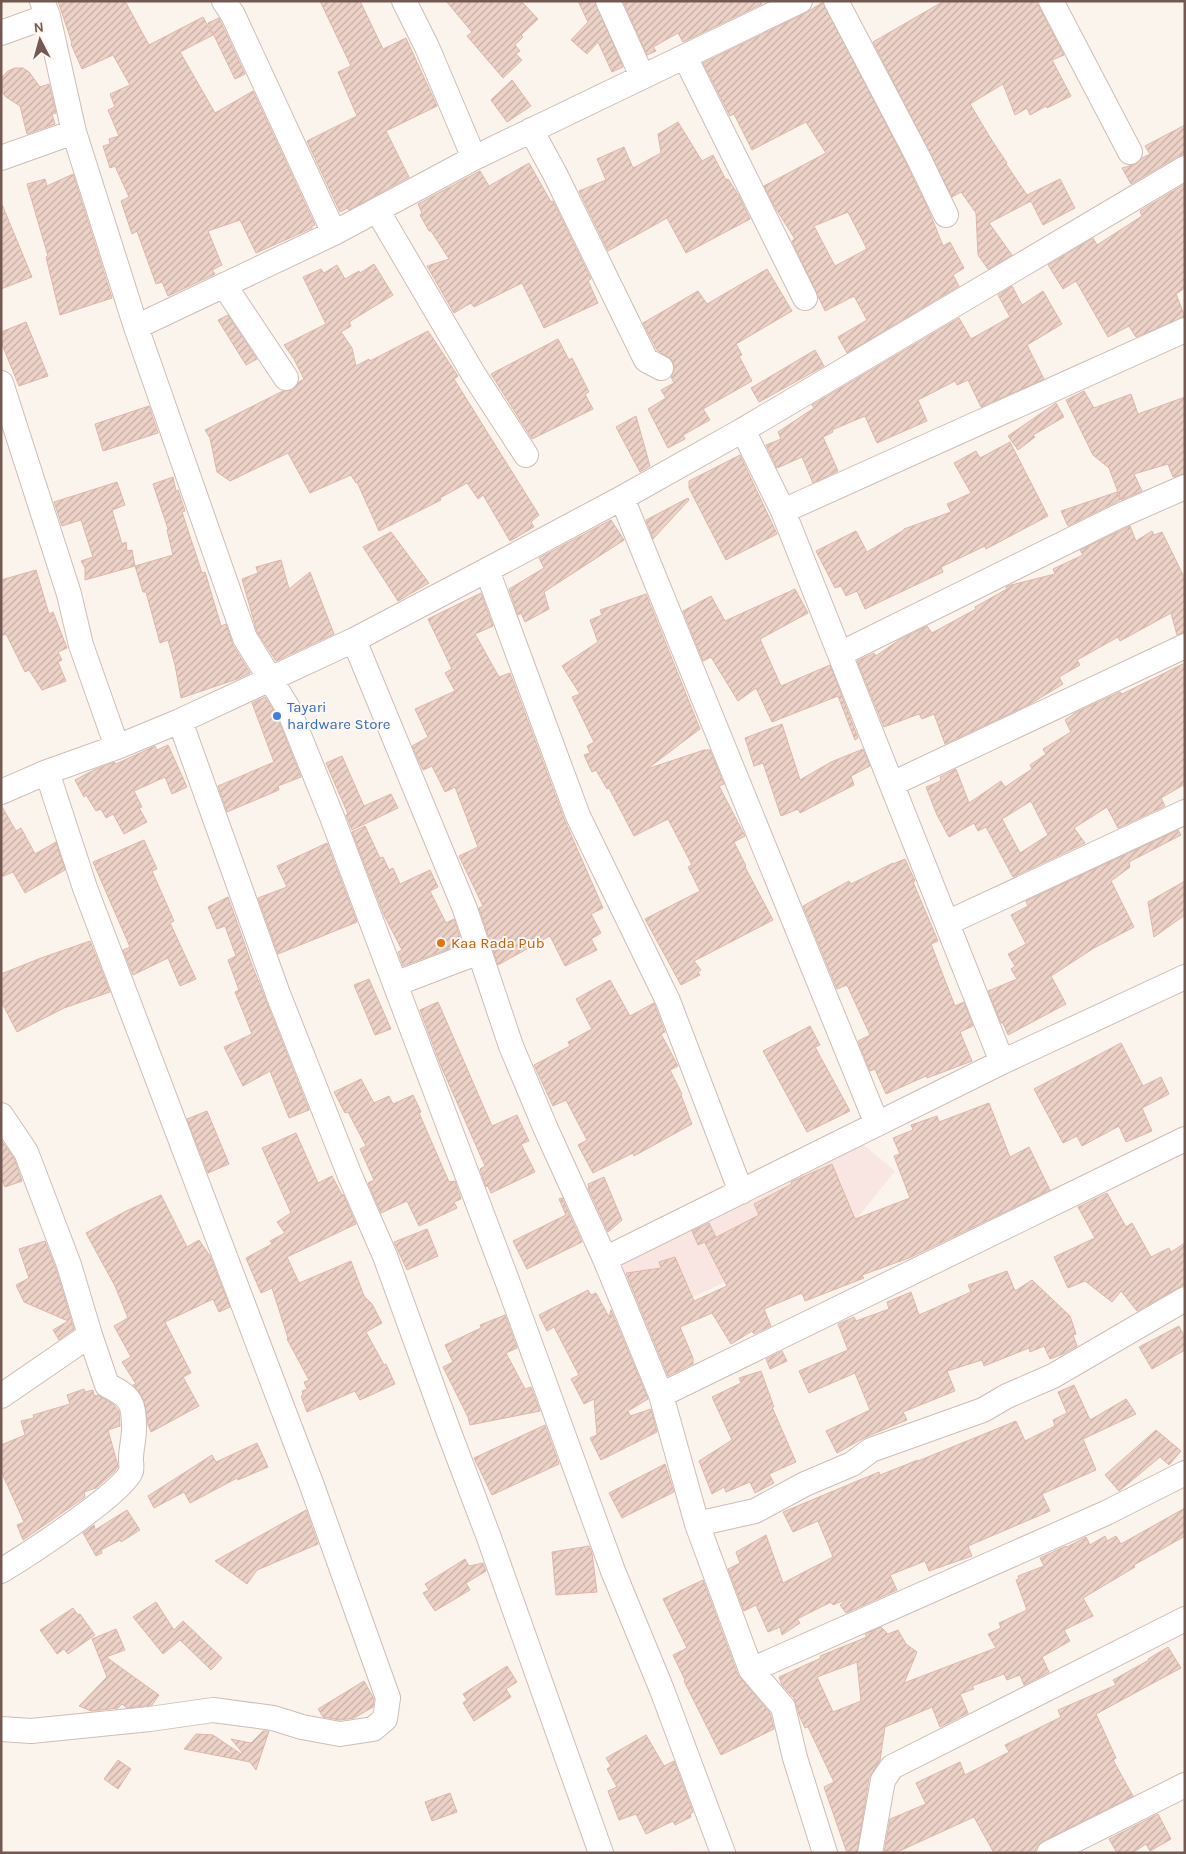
<svg xmlns="http://www.w3.org/2000/svg" width="1186" height="1854" font-family="Karla,sans-serif">
  <defs>
    <pattern id="building-hatch" width="6" height="6" patternUnits="userSpaceOnUse" patternTransform="scale(1.25)"><rect width="6" height="6" fill="#edd2c8"/><path d="M-1 1l2-2M0 6l6-6M5 7l2-2" fill="none" stroke="#c5ada5"/></pattern>
  </defs>
  <rect width="100%" height="100%" fill="#fbf4ed"/>
  <!-- commercial -->
  <path fill="#f9e6e2" d="M858 1140 895 1171 859 1216 635 1326 610 1262Z"/>
  <!-- building -->
  <path fill="url(#building-hatch)" stroke="#deb7aa" fill-rule="evenodd" d="M58 1H125L149 45 203 17 213 35 180 52 215 113 253 91 315 225 312 226V228L256 253 240 220 208 231 222 265 212 270 215 274 168 296 162 282 156 284 137 231 132 234 121 201 129 197 115 166 110 168 103 146 110 144 109 139 119 136 108 110 115 107 110 94 130 85 113 55 82 69 71 44 72 43Z
    M320 1H360L383 49 406 38 437 106 386 131 409 177 349 210 348 208 340 212 307 141 357 116 338 72 351 66Z
    M446 1H521L538 19 521 35 523 37 515 45 520 51 516 54 522 60 503 78 467 36 472 32Z
    M578 1H595L623 67 612 72 598 42 587 54 571 40 588 22Z
    M623 1H760L762 4 683 42 678 33 653 47 656 51 647 55Z
    M944 1H1036L1064 55 1052 60 1071 96 1047 108 1046 106 1030 115 1027 108 1015 115 1003 84 970 104 991 139 1007 163 1006 164 1027 195 1060 179 1075 208 1043 225 1031 201 989 223 1012 255 988 269 978 255 976 213 961 192 952 197 873 42Z
    M823 2 906 163 929 211 943 246 950 242 964 268 953 275 959 286 847 353 838 337 867 320 854 296 825 311 792 241 795 239 776 209 764 186 826 153 806 122 752 150 734 114 730 116 703 63 806 13ZM848 212 867 249 835 266 814 226Z
    M219 18 245 74 235 79 208 23Z
    M15 68H23L29 72 40 87 49 84 56 113 52 114 55 124 27 134 20 106 6 97 1 91 3 76 8 71Z
    M512 80 531 106 507 122 491 100Z
    M678 122 702 161 713 155 726 180 728 179 739 196 750 219 686 253 667 218 608 251 579 191 606 180 597 159 624 147 633 168 661 153 658 134Z
    M1185 125V154L1178 156 1131 184 1122 168 1136 164 1142 158 1150 154 1145 146Z
    M529 163 551 202 553 201 591 279 588 281 598 303 544 328 522 283 474 307 471 303 454 313 427 266 449 259 431 231H429L420 215 422 213 418 204 480 171 489 186Z
    M73 174 112 298 60 315 46 257 48 256 27 184 45 179 47 186Z
    M1185 184V288L1176 294 1185 317 1136 337 1129 326 1108 337 1076 281 1063 289 1048 265 1093 238 1097 245 1142 216 1140 211Z
    M1 202 32 277 1 289Z
    M374 264 393 295 349 322 351 326 341 332 352 348 356 366 369 359 370 361 428 331 458 376 454 379 539 515 531 522 534 527 510 541 483 495 478 499 467 483 440 498 441 500 379 531 357 482 356 483 351 475 310 493 288 453 230 481 217 472 210 438 205 430 283 391 293 390 299 382 304 379 294 359 284 345 326 324 303 277 321 269 324 273 337 265 345 279 359 271 360 273Z
    M767 269 792 311 736 344 742 355 739 356 752 381 703 409 710 420 683 435 685 439 668 448 648 409 666 398 661 390 674 383 671 377 675 367 672 360 657 350 643 323 698 291 707 304Z
    M1012 286 1022 305 1043 291 1062 324 1027 345 1044 379 981 407 968 380 957 385 955 381 918 400 927 421 877 443 865 416 832 430 833 432 823 437 838 471 813 483 802 457 777 468 766 445 781 439 778 432 814 408 812 405 959 318 971 339 1010 317 998 295Z
    M228 315 257 359 246 365 218 320Z
    M26 322 48 376 19 386 1 342V332Z
    M558 339 569 360 572 358 589 392 585 394 593 409 532 439 491 374Z
    M815 350 824 366 759 402 751 388Z
    M1084 391 1094 408 1131 394 1138 414 1185 397V474L1173 477 1168 464 1134 474 1142 491 1121 500 1109 468 1093 455 1066 400Z
    M1056 403 1064 417 1033 435 1035 437 1018 450 1008 436Z
    M149 406 158 433 103 451 95 424Z
    M636 416 650 466 640 472 616 427Z
    M1010 442 1048 516 986 549 985 546 941 567 943 572 865 609 857 591 846 596 841 586 835 588 816 551 856 531 867 552 904 530V529L951 512 947 504 971 493 954 463 976 451 980 458Z
    M740 455 777 534 726 560 689 488V481Z
    M173 477 176 491 178 490 185 511 182 512 202 573 205 572 221 626 226 624 233 645 250 673 237 679 181 698 175 665 168 640 160 643 146 592H143L135 566 173 555 167 530 168 529 153 484Z
    M117 482 125 505 112 510 122 544 126 542 127 551 132 550 135 566 85 580V568L81 561 93 557 81 520 62 526 54 502Z
    M1117 492 1120 500 1068 526 1061 511Z
    M688 498 689 500 653 539 646 520Z
    M611 520 624 540 544 592 549 609 525 622 521 613 518 615 509 589 544 568 539 558Z
    M1130 526 1136 541 1152 531 1154 535 1162 532 1185 579V632L1177 635 1171 613 1120 641 1118 637 1077 660 1080 665 1059 677 1063 684 1030 704 945 744 934 714 922 719 919 714 884 727 857 661 874 653 876 656 899 640 927 626 932 633 976 609 975 607 1007 589 1006 587 1011 585 1055 574 1053 569 1083 555 1080 550Z
    M391 532 429 583 398 601 363 547Z
    M281 560 289 589 310 572 334 634 276 661 257 632 242 579 258 573 256 567Z
    M36 570 49 614 53 612 67 648 58 652 62 660 58 662 66 681 42 690 29 670 25 672 6 634 1 636V580Z
    M795 589 808 613 760 639 781 686 830 665 858 738 855 740 838 696 772 722 756 688 738 701 711 657 703 661 683 611 711 596 725 621Z
    M481 593 493 626 475 634 499 677 510 673 565 821 603 908 591 914 601 933 591 939 597 950 565 966 550 936 498 965 479 908 483 906 459 856 478 847 455 787 445 792 432 766 423 770 412 746 428 737 415 709 455 691 445 673 452 669 428 619Z
    M646 594 700 729 647 769 704 750H710L724 784 719 786 745 836 734 842 746 866 745 867 773 920 694 961 701 970 698 972 700 975 681 985 645 919 700 891 688 867 692 865 668 819 634 836 609 788 607 789 596 770 592 772 584 755 590 753 587 746 594 742 572 697 580 694 562 666 598 642 590 620 602 615 600 610Z
    M1185 663V784L1161 798 1165 806 1118 828 1107 807 1074 828 1085 843 1013 877 986 827 978 831 974 823 949 837 937 815 926 787 941 781 940 777 956 769 969 803 1001 781 1005 787 1032 769 1030 765 1046 754 1043 749 1071 732 1065 720 1075 713 1120 692 1122 694ZM1031 801 1048 835 1020 853 1002 819Z
    M265 697 276 714 301 777 278 786 279 790 227 812 218 786 274 762 252 703Z
    M782 724 800 780 831 762 863 749 870 766 851 776 854 785 800 813 798 809 781 816 763 763 754 766 745 738Z
    M168 745 187 787 172 794 165 777 134 791 142 807 139 808 147 822 124 834 113 814 106 818 101 809 96 811 86 795 84 797 75 780 94 770 114 762 116 764 155 746 157 750Z
    M342 756 364 806 391 794 398 808 352 830 346 815 348 814 326 763Z
    M1 805 16 831 21 828 35 854 56 842 65 870 25 893 13 872 1 877Z
    M365 826 380 858 383 857 389 870 393 868 400 884 430 870 438 887 430 891 446 923 454 919 462 944 403 966 398 952 402 950 384 915 352 832Z
    M1178 830 1181 835 1129 862 1130 867 1111 881 1134 927 1094 948 1051 976 1066 1004 1008 1035 1003 1023H1001L988 991 1017 979 1011 969 1015 966 1008 954 1026 944 1011 915 1028 906 1026 901Z
    M144 840 157 869 152 871 174 921 170 923 196 979 180 986 168 958 133 975 123 950 130 947 93 862Z
    M327 843 357 922 278 954 258 898 287 887 277 866Z
    M905 859 915 881 913 882 938 941 931 944 946 983 955 1006 964 1002 973 1026 960 1032 972 1061 927 1078 926 1076 886 1094 875 1069 870 1071 858 1041 870 1035 847 985 837 989 803 906 849 881 851 884 893 863V864Z
    M1185 881V915L1154 937 1148 902Z
    M228 897 252 965 309 1110 289 1118 270 1071 243 1086 224 1047 252 1034 235 992 239 990 228 960 236 956 225 926 217 929 208 907Z
    M90 941 110 992 64 1008 17 1032 1 1001V974L41 958Z
    M369 979 391 1029 375 1035 354 985Z
    M610 980 630 1016 654 1003 665 1032 661 1034 678 1066 670 1070 682 1094 681 1095 692 1124 634 1156 633 1153 593 1173 578 1145 587 1140 566 1100 553 1106 534 1065 570 1046 568 1042 592 1029 576 999Z
    M438 1002 492 1126 517 1115 529 1141 521 1144 535 1172 491 1193 488 1186 486 1187 480 1169 485 1166 441 1066 420 1010Z
    M810 1026 820 1045 815 1047 850 1111 807 1132 763 1051Z
    M1121 1043 1143 1086 1161 1077 1169 1094 1142 1108 1152 1131 1126 1142 1119 1126 1082 1146 1077 1136 1063 1143 1034 1089Z
    M361 1079 374 1103 389 1096 393 1104 413 1095 421 1112 419 1113 449 1182 455 1181 461 1199 454 1202 457 1208 419 1226 407 1201 381 1213 368 1183 374 1180 360 1149 366 1146 348 1112 345 1113 334 1092Z
    M989 1103 1010 1157 1029 1147 1050 1190 909 1258 862 1275 864 1278 805 1301 802 1293 764 1309 771 1326 754 1334 752 1331 731 1344 712 1313 680 1327 693 1358V1364L668 1376 626 1273 661 1268 659 1262 675 1257 694 1301 727 1286 705 1243 759 1215 754 1204 792 1184 791 1182 832 1164 855 1219 910 1198 894 1156 900 1154 893 1138 913 1130 911 1125 937 1116 939 1122Z
    M207 1111 229 1164 208 1173 187 1119Z
    M296 1133 318 1183 332 1176 342 1195 343 1194 356 1224 287 1257 299 1283 351 1261 364 1296 372 1304 382 1323 366 1332 384 1365 386 1364 395 1384 360 1400 355 1391 307 1412 301 1396 303 1395 302 1391 307 1389 304 1382 309 1380 287 1339 288 1338 272 1288 261 1293 246 1258 272 1244 270 1241 285 1233 277 1222 291 1213 262 1148Z
    M1 1140 14 1158 22 1181 5 1187 1 1177Z
    M604 1177 622 1220 608 1232 588 1188H589L588 1184Z
    M1107 1193 1126 1227 1132 1223 1151 1257 1169 1248 1171 1252 1185 1243V1284L1137 1311 1121 1291 1112 1302 1085 1281 1068 1288 1054 1257 1095 1238 1078 1207Z
    M161 1195 187 1247 199 1240 210 1256 230 1307 219 1312 213 1299 165 1322 191 1373 183 1377 199 1406 151 1432 148 1425 144 1401 140 1393 133 1385 136 1384 122 1362 131 1357 114 1326 128 1318 115 1286 86 1233 126 1211Z
    M562 1198 582 1242 527 1269 513 1241 566 1215 559 1199Z
    M709 1223 716 1237 698 1245 692 1231Z
    M427 1229 438 1256 407 1270 394 1242Z
    M45 1241 56 1269 74 1329 59 1340 53 1330 68 1321 24 1302 16 1285 29 1278 19 1249Z
    M1007 1271 1015 1291 1032 1280 1070 1316 1076 1334 1073 1335 1077 1346 1063 1354 1050 1359 1044 1346 1030 1352 1029 1348 984 1366 982 1360 947 1371 955 1391 903 1412 907 1420 866 1437 837 1453 826 1431 870 1410 855 1373 809 1393 799 1371 848 1350 838 1324 854 1317 856 1321 889 1309 887 1302 911 1292 919 1315 971 1292 968 1285Z
    M588 1290 591 1295 596 1293 609 1317 611 1310 648 1399 628 1411 630 1416 651 1409 657 1432 601 1460 590 1438 597 1435 594 1399 584 1404 571 1379 579 1375 554 1327 547 1331 539 1315Z
    M505 1315 517 1348 506 1353 525 1389 531 1387 540 1411 470 1425 468 1417 443 1367 453 1362 445 1345 481 1328 480 1325Z
    M1179 1326 1185 1338V1350L1152 1369 1139 1347Z
    M782 1351 787 1361 770 1369 766 1359Z
    M761 1371 774 1407H772L796 1462 769 1474 774 1483 755 1493 750 1482 726 1492 724 1487 712 1494 699 1461 732 1440 712 1397 741 1383 739 1378Z
    M1074 1385 1090 1420 1126 1399 1136 1414 1083 1439 1096 1470 1042 1494 1050 1511 968 1546 972 1556 929 1571 925 1561 890 1575 897 1590 846 1613 840 1605 847 1599 833 1605 831 1602 797 1619 800 1623 782 1635 780 1627 768 1632 756 1605 744 1611 728 1569 740 1563 736 1552 766 1535 783 1583 833 1557 818 1521 793 1532 783 1512 879 1472 880 1475 918 1460V1461L1016 1421 1025 1441 1055 1426 1053 1420 1067 1413 1058 1392Z
    M84 1389 85 1392 93 1390 94 1396 98 1395 113 1404 119 1411 120 1426 108 1430 118 1466 114 1472 96 1488 84 1492 85 1497 23 1540 17 1525 24 1522 1 1471V1445L25 1435 21 1421 34 1418 33 1415 70 1404 67 1395Z
    M545 1425 559 1464 492 1495 474 1458Z
    M1156 1430 1181 1451 1169 1465 1160 1457 1119 1491 1105 1475Z
    M257 1443 268 1467 238 1480 237 1478 190 1503 184 1492 154 1508 148 1496 212 1455 216 1462Z
    M665 1464 674 1492 622 1518 609 1493Z
    M1185 1508V1536L1134 1565 1135 1567 1083 1598 1093 1616 1064 1630 1070 1641 1042 1657 1049 1672 1024 1685 1020 1675 1007 1680 1004 1674 972 1686 974 1689 960 1694 968 1713 940 1727 932 1707 885 1727 880 1760 869 1778 857 1853H847L824 1787 834 1782 808 1727 805 1728 800 1717 794 1698 782 1685 779 1677 821 1658 820 1656 867 1637 865 1634 881 1627 888 1634 898 1630 906 1644 917 1652 904 1683 996 1648 988 1634 1001 1628 999 1623 1027 1610 1016 1580 1019 1579 1018 1576 1044 1566 1040 1558 1066 1546 1067 1547 1086 1537 1090 1545 1105 1536 1107 1541 1116 1536 1121 1544ZM857 1662 861 1701 833 1712 817 1677Z
    M127 1510 140 1530 121 1542 120 1540 101 1550 102 1553 96 1556 83 1533 94 1525 95 1530Z
    M306 1510 318 1544 257 1570 247 1584 215 1561Z
    M589 1546 592 1553 597 1592 556 1595 552 1552Z
    M465 1559 469 1566 483 1563 486 1571 466 1583 470 1590 435 1611 423 1593 429 1590 425 1584Z
    M703 1580 738 1675 770 1713 774 1729 721 1755 684 1681 685 1680 673 1655 687 1648 663 1599Z
    M156 1602 174 1630 183 1621 222 1658 211 1670 180 1640 163 1654 133 1617Z
    M73 1608 78 1615 80 1614 95 1635 68 1654 64 1649 57 1654 40 1630Z
    M116 1629 125 1650 106 1657 159 1695 152 1705 127 1708 122 1704 118 1708 91 1711 79 1706 107 1677 92 1639Z
    M1168 1647 1181 1668 1096 1714 1116 1758 1113 1760 1133 1796 1043 1841 1038 1845 1034 1853H994L974 1817 895 1853H884L890 1819 926 1804 916 1783 960 1762 965 1775 1009 1752 1005 1745 1061 1717 1058 1710 1116 1685 1113 1680 1149 1660 1148 1659Z
    M507 1666 517 1682 506 1689 511 1697 474 1721 463 1703 467 1700 463 1694Z
    M364 1681 374 1699 373 1707 354 1718 340 1720 323 1717 318 1709Z
    M263 1731H269L256 1770 250 1762 184 1749 196 1734 213 1735 241 1754 242 1752 231 1739 251 1743Z
    M646 1735 664 1766 674 1761 693 1812 690 1814 691 1817 675 1825 673 1821 646 1834 636 1814 619 1820 608 1791 617 1787 607 1769 611 1766 606 1758Z
    M118 1760 131 1769 118 1789 104 1779Z
    M450 1793 457 1812 432 1821 425 1802Z
    M1158 1814 1171 1839 1150 1851 1146 1844 1132 1853H1117L1109 1839Z"/>
  <g fill="none" stroke-linecap="round" stroke-linejoin="round">
    <defs>
      <path id="minor" d="M42 1 48 16 74 132 136 327 245 638 288 708 332 817 508 1283 613 1571 662 1690 723 1853
        M224 1 233 15 334 233
        M404 1 427 47 474 158
        M608 1 642 76
        M836 1 918 157 946 215
        M1051 1 1130 152
        M1 33 48 16
        M685 57 805 298
        M531 130 555 174 646 360 661 368
        M1 158 74 132
        M377 210 474 375 526 455
        M224 285 286 378
        M136 327 334 233 474 158 800 1
        M1 383 69 594 81 645 117 747
        M743 430 783 511 1002 1062
        M622 498 877 1124
        M783 511 1185 330
        M487 570 578 816 668 1001 741 1192
        M354 640 465 909 511 1046 545 1127 605 1259 661 1395 697 1524 751 1670 783 1707 795 1758 825 1853
        M840 654 1119 516 1185 487
        M180 721 278 994 350 1176 385 1256 447 1427 488 1535 601 1853
        M892 784 1185 646
        M1 792 47 772 117 747 180 721 354 640 487 570 622 498 743 430 1185 168
        M947 923 1185 812
        M395 984 479 952
        M1 1115 26 1152 69 1265 90 1335 107 1385C131 1397 134 1402 134 1429 134 1439 131 1449 131 1459 131 1463 132 1468 131 1471 125 1492 24 1557 1 1571
        M605 1259 1002 1062 1185 977
        M661 1395 1185 1139
        M1 1396 90 1335
        M697 1524 755 1511 805 1484 852 1464 871 1450 983 1410 1007 1396 1053 1376 1185 1299
        M751 1670 1106 1513 1185 1473
        M1 1729 31 1731 150 1719 213 1710 273 1718 302 1727 340 1734 373 1729 385 1719 388 1698 311 1483 85 888 47 772
        M870 1853 883 1780 892 1767 1185 1619
        M1049 1853 1185 1785"/>
    </defs>
    <!-- minor casing -->
    <use href="#minor" stroke="#cebdb6" stroke-width="26"/>
    <!-- minor -->
    <use href="#minor" stroke="#fff" stroke-width="24"/>
  </g>
  <!-- markers -->
  <circle fill="#3f7fe0" stroke="#fdf8f3" stroke-width="2" cx="277" cy="716" r="5"/>
  <circle fill="#e8710a" stroke="#fdf8f3" stroke-width="2" cx="441" cy="943" r="5"/>
  <g text-anchor="middle" dominant-baseline="central" stroke-width="4" stroke-linejoin="round" paint-order="stroke">
    <!-- shop labels -->
    <g font-size="15" fill="#366cbe" stroke="#fdf8f3" text-anchor="start">
      <text x="287" y="707">Tayari<tspan x="287" dy="17">hardware Store</tspan></text>
    </g>
    <!-- food labels -->
    <g font-size="15" fill="#c56008" stroke="#fdf8f3" text-anchor="start">
      <text x="451" y="943">Kaa Rada Pub</text>
    </g>
  </g>
  <!-- border -->
  <rect width="1186" height="1854" fill="none" stroke="#745952" stroke-width="5"/>
  <!-- north arrow -->
  <g transform="translate(40 40) rotate(354)" stroke="#fdf8f3" stroke-width="4" paint-order="stroke">
  <path d="M0-4L9 19L0 12L-9 19Z" fill="#745952"/>
  <text y="-8" font-size="14" font-weight="bold" text-anchor="middle" fill="#745952">N</text>
  </g>
</svg>
